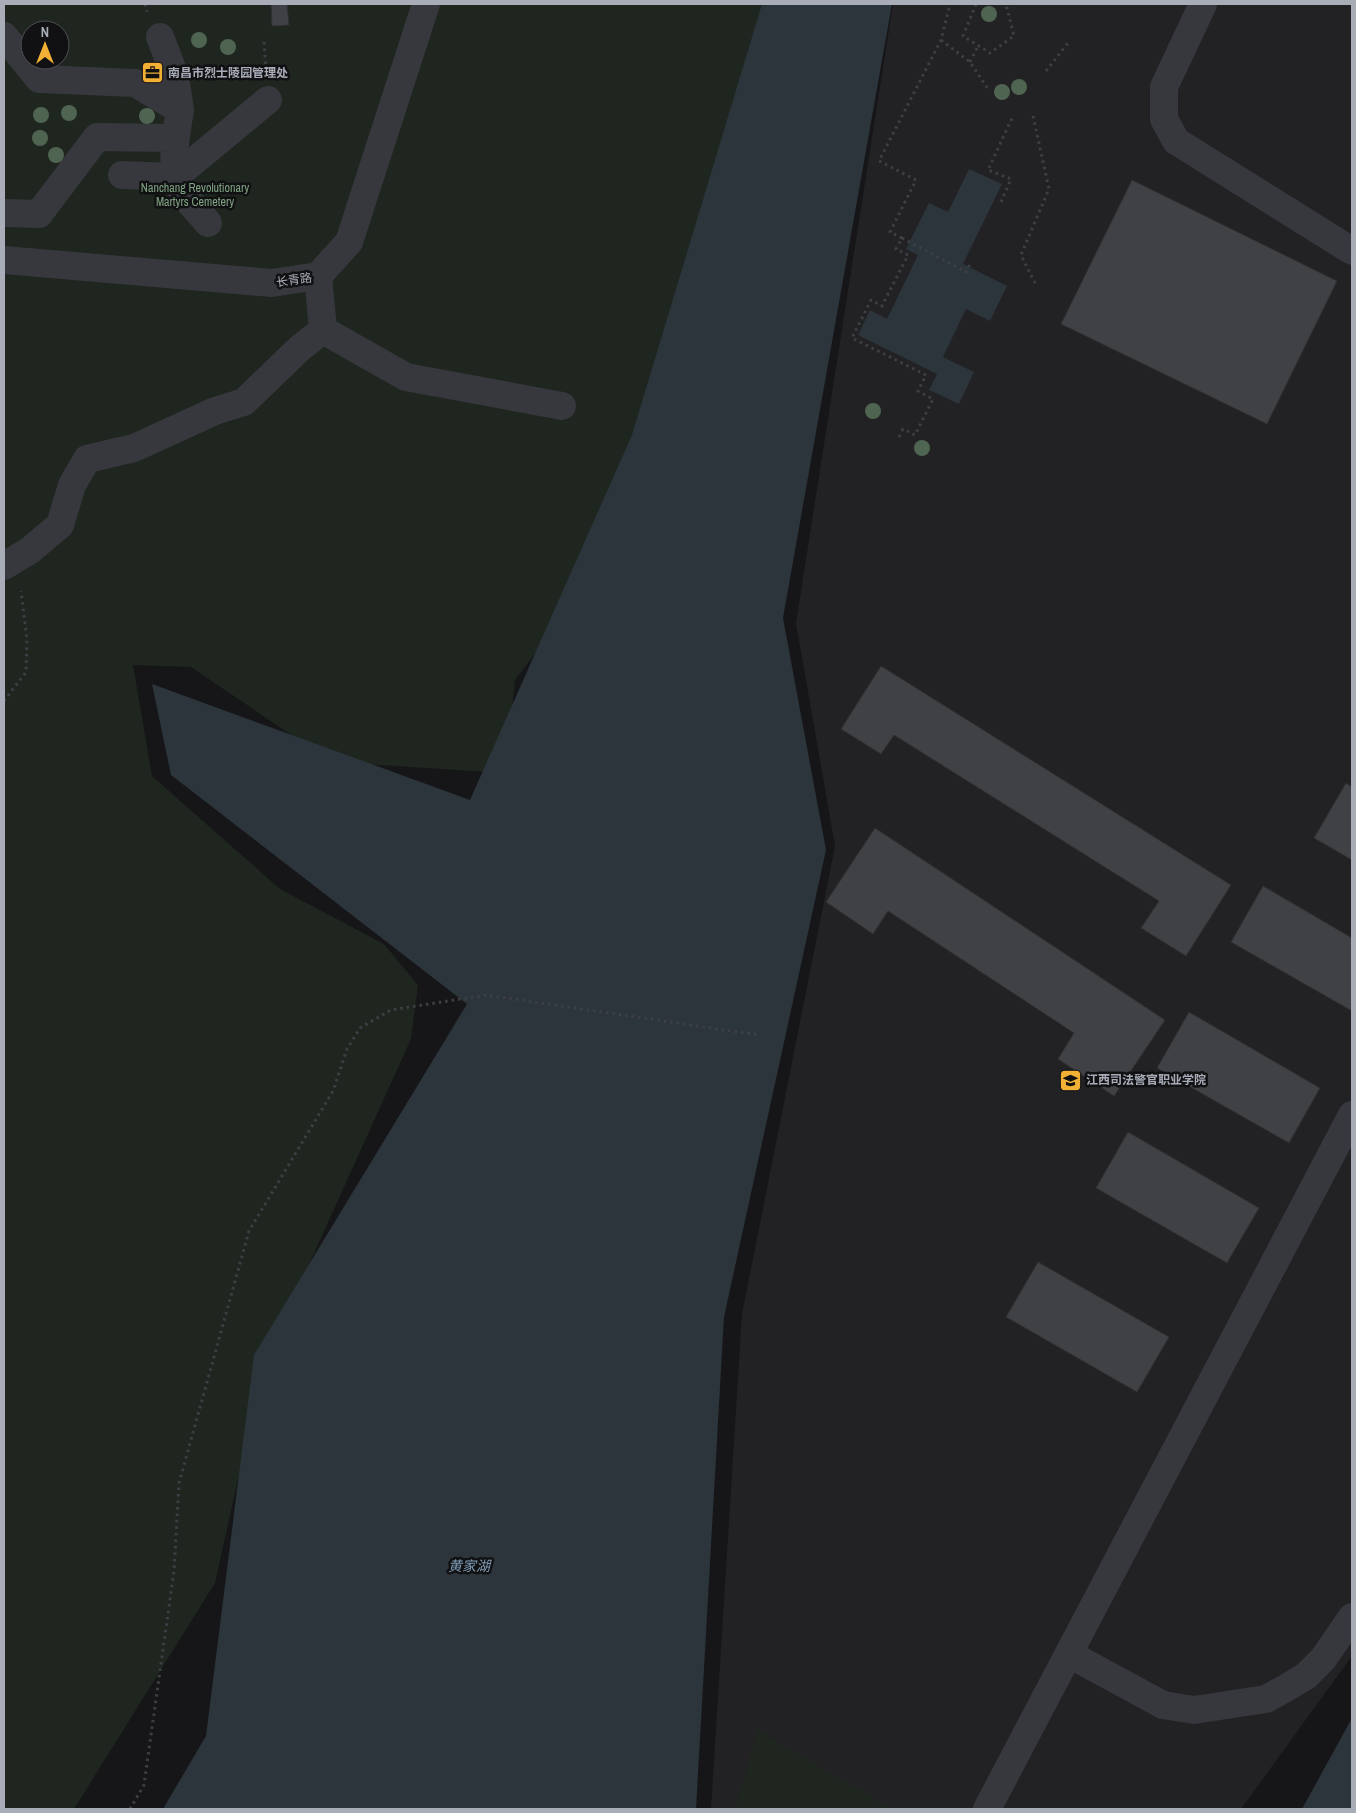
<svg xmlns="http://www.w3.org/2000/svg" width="1356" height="1813" font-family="'Archivo Narrow','Noto Sans SC',sans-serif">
  <rect width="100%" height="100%" fill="#161618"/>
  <!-- built -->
  <path fill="#222225" d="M893 4H1352V1656L1241 1809H711L742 1314 835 846 796 623Z"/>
  <!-- green -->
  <path fill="#1e261f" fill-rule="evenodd" d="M4 4H814L651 501 515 680 505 773 331 762 191 667 133 665 152 776 280 889 384 944 418 985 411 1039 263 1366 215 1583 74 1809H4ZM30 30H60V60H30Z
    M758 1731 892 1809H735Z"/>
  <!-- water -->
  <path fill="#2c353c" d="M762 4H892L783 618 826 850 724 1317 696 1809H163L206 1736 254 1355 467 1004 171 775 152 684 470 800 632 435Z
    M969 169 1002 184 963 264 1007 286 990 321 966 309 943 357 974 372 959 404 929 390 937 374 858 335 870 310 887 319 918 255 906 249 929 203 948 212Z
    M1352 1718V1809H1302Z"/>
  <!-- building -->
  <path fill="#404145" stroke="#303034" d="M271 4H287L289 25 272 26Z
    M1132 180 1337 281 1267 424 1061 324Z
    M881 666 1231 885 1186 956 1141 928 1159 901 894 735 881 754 841 729Z
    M1346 783 1352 787V860L1314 838Z
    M875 828 1165 1020 1114 1096 1058 1059 1074 1033 888 911 873 934 826 902Z
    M1263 886 1352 938V1011L1231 942Z
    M1189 1012 1320 1088 1289 1143 1157 1068Z
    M1128 1132 1259 1208 1227 1263 1096 1188Z
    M1038 1262 1169 1337 1137 1392 1006 1317Z"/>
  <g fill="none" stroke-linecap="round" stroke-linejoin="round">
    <!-- path -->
    <path stroke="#3d3f44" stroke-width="3" stroke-dasharray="2.5 4" stroke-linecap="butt" d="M145 4 147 12
      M976 4 963 36 990 53 1014 36 1006 4
      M941 40 970 62 988 89
      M264 42 266 71
      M970 62 978 46
      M1046 71 1068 43
      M1033 116 1049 189 1021 255 1036 285
      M1001 202 1011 179 988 170 1012 118
      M902 238 966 272 971 262
      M899 437 903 429 915 435 933 399 918 391 926 375 852 338 871 300 882 306 908 255 896 249 902 238 890 232 916 180 879 161 941 40 950 4
      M4 701 26 672 27 640 21 591
      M130 1809 144 1785 174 1571 179 1483 249 1231 333 1091 347 1049 360 1028 391 1010 486 995 759 1035"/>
    <!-- minor -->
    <path stroke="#37383d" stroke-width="28" d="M1203 4 1164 87V119L1176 141 1352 251
      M4 36 39 79 135 83 180 110C176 136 168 170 183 193 190 204 200 213 208 223
      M160 37 175 76 180 110
      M122 175 175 177 268 100
      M4 213 39 214 97 137 175 138
      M4 260 272 283 318 276 349 242 426 4
      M318 276 323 330 406 377 562 406
      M4 566 29 551 60 525 72 485 87 459 134 448 215 411 244 402 300 348 323 330
      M1069 1654 1163 1705 1194 1710 1266 1699 1286 1688 1306 1676 1323 1659 1352 1617
      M987 1809 1352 1115"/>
  </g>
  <!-- trees -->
  <g fill="#506452">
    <circle cx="989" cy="14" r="8"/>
    <circle cx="199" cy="40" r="8"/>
    <circle cx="228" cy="47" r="8"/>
    <circle cx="155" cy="75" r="8"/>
    <circle cx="1019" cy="87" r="8"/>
    <circle cx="1002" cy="92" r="8"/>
    <circle cx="69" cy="113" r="8"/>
    <circle cx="41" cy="115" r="8"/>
    <circle cx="147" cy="116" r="8"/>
    <circle cx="40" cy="138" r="8"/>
    <circle cx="56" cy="155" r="8"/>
    <circle cx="873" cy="411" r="8"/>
    <circle cx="922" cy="448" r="8"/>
  </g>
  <!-- icons -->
  <defs>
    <symbol id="office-square" viewBox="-11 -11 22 22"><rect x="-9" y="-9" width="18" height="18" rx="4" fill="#f2b134" stroke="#111113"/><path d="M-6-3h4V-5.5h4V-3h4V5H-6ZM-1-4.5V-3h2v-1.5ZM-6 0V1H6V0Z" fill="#111"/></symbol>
    <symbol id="university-square" viewBox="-11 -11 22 22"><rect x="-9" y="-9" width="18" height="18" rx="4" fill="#f2b134" stroke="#111113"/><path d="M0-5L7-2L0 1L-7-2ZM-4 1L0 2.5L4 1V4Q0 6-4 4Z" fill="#111"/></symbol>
  </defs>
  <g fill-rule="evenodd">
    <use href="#office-square" x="140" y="60" width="25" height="25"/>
    <use href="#university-square" x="1058" y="1068" width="25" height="25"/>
  </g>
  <g text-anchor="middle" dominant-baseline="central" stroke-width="5" stroke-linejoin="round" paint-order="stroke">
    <!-- poi labels -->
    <g font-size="12" font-weight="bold" fill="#a8adb8" stroke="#111113" text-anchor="start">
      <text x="168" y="73">南昌市烈士陵园管理处</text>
      <text x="1086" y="1080">江西司法警官职业学院</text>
    </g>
    <!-- park labels -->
    <g font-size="12" fill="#7fa381" stroke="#111113">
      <text x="195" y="188">Nanchang Revolutionary<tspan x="195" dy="14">Martyrs Cemetery</tspan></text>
    </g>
    <!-- street labels -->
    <g font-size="12" fill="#a8adb8" stroke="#111113">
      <text transform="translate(294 280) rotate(-8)">长青路</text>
    </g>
    <!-- water labels -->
    <g font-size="14" font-style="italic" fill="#7f9bb3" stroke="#111113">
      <text x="469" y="1566">黄家湖</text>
    </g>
  </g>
  <!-- border -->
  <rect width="1356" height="1813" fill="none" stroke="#a8adb8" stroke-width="10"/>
  <!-- north arrow -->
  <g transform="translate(45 45)"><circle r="24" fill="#111113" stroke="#4d4f55"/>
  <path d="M0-4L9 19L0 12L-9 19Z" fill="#f2b134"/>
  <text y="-8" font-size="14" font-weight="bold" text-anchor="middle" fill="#a8adb8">N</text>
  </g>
</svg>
